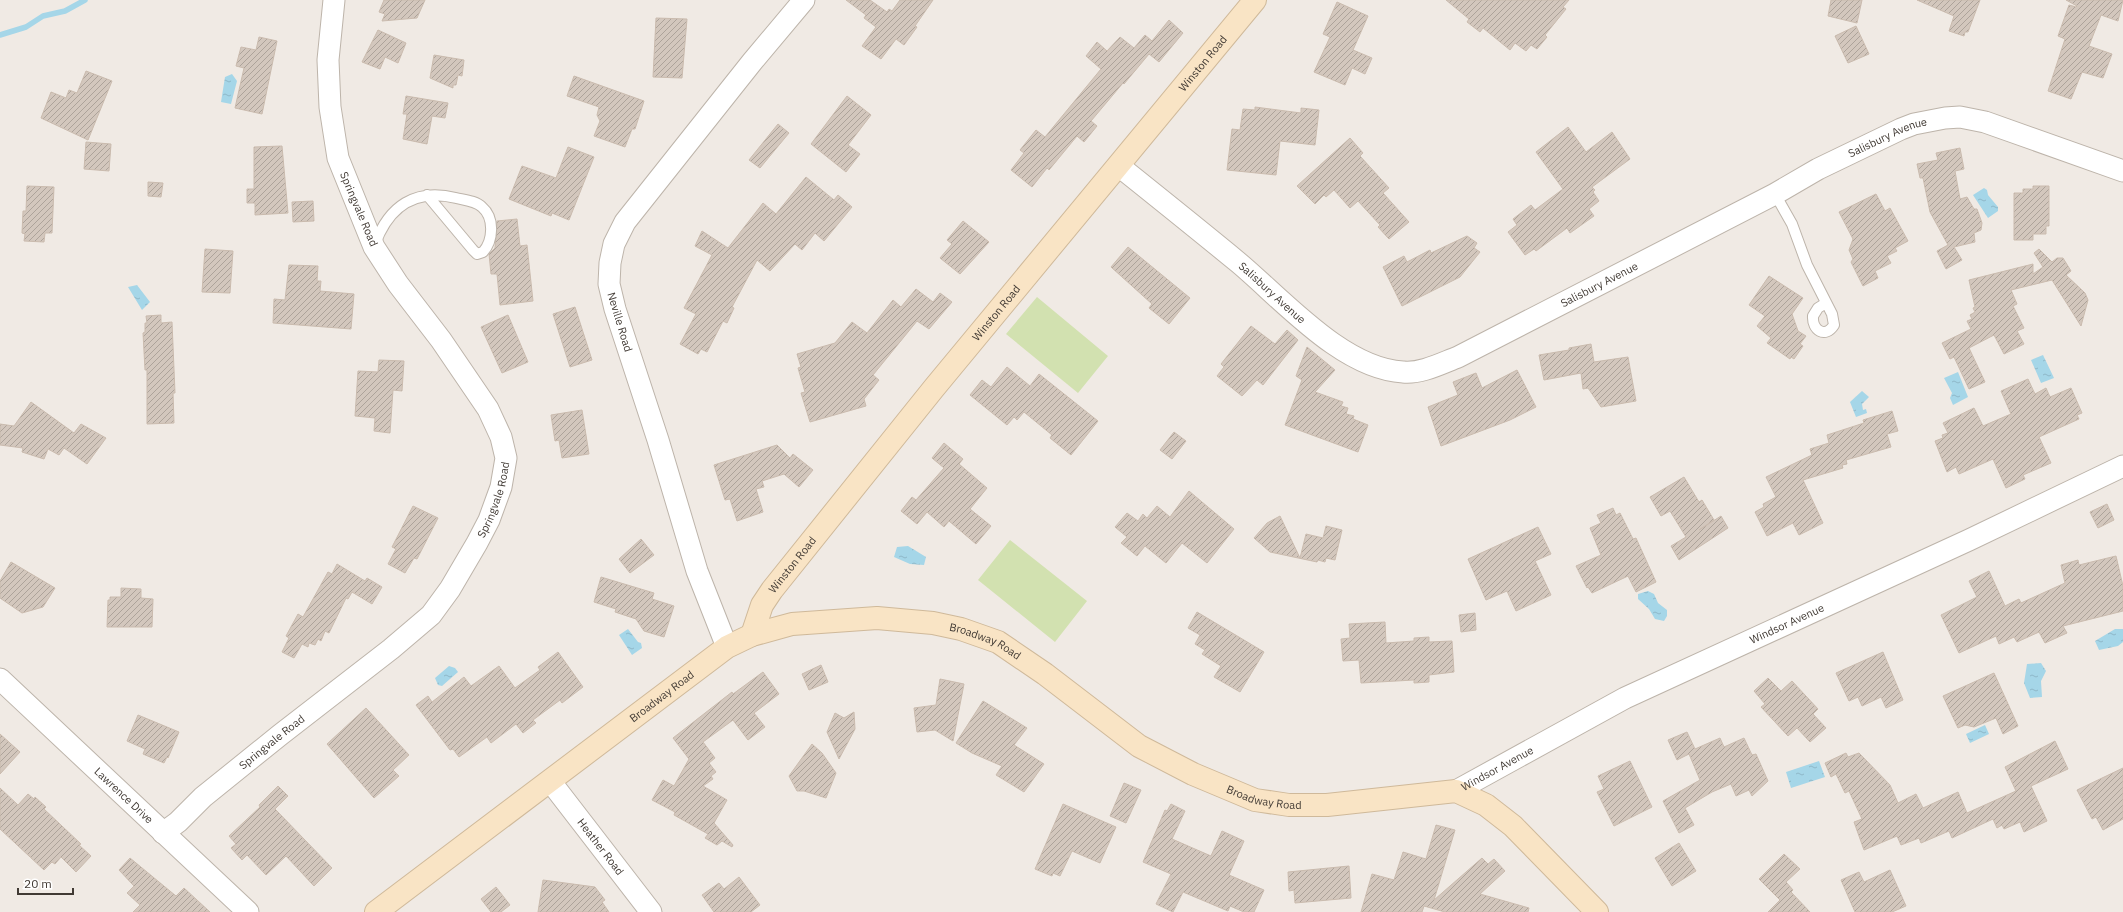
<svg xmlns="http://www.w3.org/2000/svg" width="2123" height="912" font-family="'IBM Plex Sans',sans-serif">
  <defs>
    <pattern id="water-ripples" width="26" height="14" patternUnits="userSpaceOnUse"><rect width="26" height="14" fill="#a5d6e8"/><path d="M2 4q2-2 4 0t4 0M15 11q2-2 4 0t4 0" fill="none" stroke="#8fb8c8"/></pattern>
    <pattern id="building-hatch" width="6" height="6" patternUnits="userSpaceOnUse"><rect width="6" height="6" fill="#d3c7bd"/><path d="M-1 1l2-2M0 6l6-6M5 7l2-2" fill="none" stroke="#ada39a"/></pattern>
  </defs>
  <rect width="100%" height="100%" fill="#f0eae4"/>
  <!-- pitch -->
  <path fill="#d2e1b0" d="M1037 297 1108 356 1078 393 1006 334Z
    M1010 540 1087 601 1055 642 978 580Z"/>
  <!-- water -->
  <path fill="url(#water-ripples)" d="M232 74 237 81 231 104 221 102 225 77Z
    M1984 188 1987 190 1988 195 1998 207V211L1988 218 1973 195Z
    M137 285 150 302 142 310 128 287Z
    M2043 355 2054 378 2041 383 2031 360Z
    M1958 372 1968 397 1953 405 1950 398 1952 393 1944 378Z
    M1862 391 1869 397 1862 404 1863 410 1866 409 1867 413 1856 417 1850 402Z
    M908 546 926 557 924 565 910 564 894 557 897 547Z
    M1648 591 1654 594 1658 603 1667 610V616L1664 621 1655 619 1649 609 1638 599V594Z
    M628 629 638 642 641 643 642 648 632 655 619 635Z
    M2115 629H2123V642L2118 646 2099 650 2095 641Z
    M2041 663 2046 671 2041 681 2042 697 2030 698 2024 683 2027 664Z
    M449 666 455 668 458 672 442 686 438 685 435 678Z
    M1985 725 1989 734 1970 743 1966 734Z
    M1819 761 1825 777 1791 788 1786 772Z"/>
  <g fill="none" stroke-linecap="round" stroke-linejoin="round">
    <!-- stream -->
    <path stroke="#a5d6e8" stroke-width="5.5" d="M0 35 26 27 43 16 65 11 85 0"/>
  </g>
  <!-- building -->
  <path fill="url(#building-hatch)" stroke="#cabbae" d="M384 0H425L417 18 382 21 385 14 379 12Z
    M846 0H870L887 12 889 9 892 11 900 0H933L915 26 917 27 904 45 896 39 881 59 862 46 876 27 864 18 866 15Z
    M1446 0H1569L1563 7 1566 9 1545 35 1547 37 1537 49 1531 45 1526 51 1515 43 1510 50 1483 28 1480 32 1467 22 1469 19Z
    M1831 0H1862L1857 23 1828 16Z
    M1917 0H1980L1968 32H1965L1964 36 1949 31 1954 16Z
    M2066 0H2123L2118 21 2101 15 2089 46 2112 54 2103 78 2082 72 2071 99 2048 91 2065 39 2058 36 2069 5 2076 7 2077 6Z
    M1337 2 1368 16 1353 50 1372 58 1365 74 1352 68 1345 85 1314 72 1330 37 1323 34Z
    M656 18 687 19 682 78 653 77Z
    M1169 20 1183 33 1159 62 1149 54 1124 84 1123 83 1091 121 1097 126 1084 142 1077 136 1049 170 1047 168 1032 187 1011 170 1024 153 1020 150 1036 130 1045 137 1101 69 1086 56 1097 42 1107 51 1120 37 1134 48 1145 35 1152 41Z
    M1856 26 1869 54 1848 63 1835 36Z
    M378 30 406 43 398 63 385 57 380 69 362 62Z
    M259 37 277 41 262 114 235 108 244 68 236 66 241 47 256 50Z
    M434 55 464 60 462 76 458 75 456 85H453V88L430 78Z
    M86 71 112 81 88 140 41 118 51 92 66 98 69 90 77 93Z
    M574 76 644 101 635 129H632L625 147 594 136 600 121 597 115 599 107 567 96Z
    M406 96 448 103 445 118 432 116 427 144 403 139 407 114H403Z
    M847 96 871 115 848 145 860 154 846 172 811 144Z
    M1255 107 1301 113V108L1319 110 1315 145 1280 141 1276 175 1227 170 1232 129 1240 130 1243 109 1255 110Z
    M778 124 789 133 760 168 749 160Z
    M1568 127 1586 152 1612 132 1630 159 1592 187 1595 190 1593 192 1599 201 1589 209 1594 216 1570 233 1567 228 1536 251 1534 249 1525 255 1508 232 1517 225 1513 219 1531 205 1535 210 1563 189 1536 152Z
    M1350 138 1363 153 1360 156 1389 188 1383 193 1409 222 1389 239 1378 227 1380 225 1358 201 1350 208 1334 190 1326 197 1324 195 1315 204 1297 186Z
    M86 142 111 144 109 171 84 169Z
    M282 146 288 213 255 215V203H247V189H254V147Z
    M568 147 594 157 569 220 552 213 551 216 509 199 522 166 556 178Z
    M1960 148 1964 169 1955 171 1960 199 1967 197 1974 209H1977L1982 223 1981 230 1974 233 1975 242 1954 247 1962 260 1946 269 1937 251 1948 245 1930 212 1923 178H1920L1917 164 1938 160 1936 153Z
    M806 177 834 200 838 195 852 207 824 241 815 233 802 250 795 244 770 271 757 260 732 307 734 308 727 323 723 321 707 352 701 349 698 354 680 344 696 314 684 308 712 255 695 246 702 231 728 248 763 203 776 214Z
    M148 182 163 183 161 197 148 196Z
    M27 186 54 187 52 233H45L44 242 24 241 25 234 22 233 23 211H26Z
    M2033 186H2049V226H2046V234H2033V240H2014V193H2023V189H2033Z
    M1876 194 1885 211 1890 208 1908 241 1895 248 1897 251 1887 256 1891 263 1875 271 1878 278 1863 286 1851 262 1853 259 1849 250 1853 239 1839 212Z
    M313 201 314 221 293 222 292 202Z
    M517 219 520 246 527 245 533 301 500 305 497 274H491L489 254 495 248 497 221Z
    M963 221 989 242 960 274 940 258 952 244 947 240Z
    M1467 236 1477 243 1474 248 1480 252 1460 277 1402 306 1383 267 1404 256 1407 262 1430 250 1431 253Z
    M1128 247 1190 298 1169 324 1149 308 1152 304 1111 267Z
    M205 249 233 251 230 293 202 292Z
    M2039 249 2052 262 2057 258H2063L2071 271 2066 275 2085 293 2088 300 2081 326 2052 280 2011 290 2017 304 2013 306 2024 328 2017 331 2024 344 2004 354 1994 335 1969 348 1985 382 1969 389 1954 357 1950 359 1942 343 1971 329 1967 321 1972 319 1970 315 1975 312 1973 308 1975 307 1969 280 2033 264V274L2043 267 2034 253Z
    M289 265 318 266 317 281H321L320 291 354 294 351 329 273 323 274 299 285 300Z
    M1769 276 1803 298 1792 314 1798 331 1806 336 1800 344 1803 346 1794 359 1791 357 1790 359 1767 343 1771 338 1757 326 1765 316 1749 305Z
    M916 289 933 302 940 293 952 302 929 329 917 321 873 375 879 380 864 399 866 406 810 422 801 393 805 392 798 368 801 367 797 354 835 343 852 322 867 333 893 300 901 307Z
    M575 307 592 360 570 367 553 314Z
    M161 315V323L172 322 175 393H173L174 423 147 424V370H145L143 333 145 332V323H147L146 316Z
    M508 315 528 362 502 373 481 327Z
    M1251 326 1275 344 1287 330 1298 340 1263 385 1257 380 1242 396 1217 376 1224 367 1221 364Z
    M1591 344 1594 362 1628 357 1636 401 1601 407 1588 388 1583 389 1581 373 1544 380 1539 355 1569 350V348Z
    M1307 347 1335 370 1315 392 1343 402 1341 406 1348 408 1346 414 1354 416 1353 419 1368 425 1358 452 1285 425 1302 380 1296 376Z
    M379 360 404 361 402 391 393 390 390 433 374 431 375 418 355 416 358 371 378 372Z
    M1007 367 1030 386 1039 374 1098 421 1071 455 1050 438 1052 435 1024 412 1017 420 1014 417 1007 425 970 395 982 380 991 387Z
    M1517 370 1536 407 1510 420 1441 446 1428 407 1458 395 1453 382 1476 373 1482 388Z
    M2028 379 2035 394 2046 388 2050 397 2071 388 2082 413 2077 415 2079 419 2039 437 2051 463 2023 475 2025 479 2006 488 1993 459 1959 474 1956 467 1947 472 1935 441 1943 438 1942 435 1948 433 1943 423 1974 408 1983 426 2011 414 2001 391Z
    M31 402 74 433 81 424 106 438 87 464 64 448 59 455 48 449 44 459 22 452 23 448 0 445V424L14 426Z
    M582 410 589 454 562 458 559 440 555 441 551 415Z
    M1892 411 1898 431 1887 434 1891 447 1846 460 1847 464 1842 465 1843 468 1803 480 1823 523 1799 535 1793 523 1767 536 1755 512 1764 507 1763 504 1776 497 1766 477 1812 455 1810 449 1829 443 1827 435 1864 423 1863 420Z
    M1174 432 1186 441 1172 459 1160 450Z
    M944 443 963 459 959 464 987 488 970 509 991 526 976 544 949 521 944 527 927 512 917 524 901 511 912 497 916 500 944 468 932 458Z
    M777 445 790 458 793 454 813 470 799 487 784 474 762 481 764 487 756 489 763 512 737 521 730 499 725 500 714 465Z
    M1684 477 1699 502 1702 500 1714 520 1699 530 1721 516 1728 528 1679 560 1671 546 1686 537 1670 511 1661 516 1650 497Z
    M1189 491 1234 529 1207 563 1182 543 1166 563 1145 546 1137 556 1121 543 1127 537 1115 527 1127 513 1138 521 1143 514 1147 518 1157 506 1170 517Z
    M2107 504 2114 520 2098 528 2090 512Z
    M413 506 438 518 417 559 414 558 405 573 388 564 396 549 392 547Z
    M1613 508 1616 515 1620 513 1633 539 1636 538 1656 582 1636 592 1628 576 1592 593 1588 587 1587 588 1576 566 1601 555 1590 528 1601 523 1597 515Z
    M1280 516 1300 558 1306 534 1323 538 1326 526 1342 530 1335 560 1326 558 1325 562 1318 560 1317 562 1270 552 1254 538 1267 523Z
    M1538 527 1551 554 1535 561 1551 595 1516 611 1507 591 1486 600 1468 559Z
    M641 539 654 555 630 573 619 559Z
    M2116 556 2123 586V611L2063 626 2067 633 2045 643 2039 632 2017 642 2014 637 1999 644 1996 636 1959 653 1941 615 1977 597 1969 581 1989 571 2005 606 2019 599 2021 603 2065 583 2061 565 2078 560 2079 565Z
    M11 562 55 588 43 607 22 613 0 598V581Z
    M337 564 365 581 367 578 382 587 372 604 352 592 348 599 346 598 329 633 325 631 321 641 318 639 315 645 309 643 308 647 302 644 294 658 282 652 289 638 286 636 298 614 303 617 328 572 332 574Z
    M601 577 654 593 652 599 674 606 664 637 644 631 636 619 615 612 616 609 594 602Z
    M121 588 141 589V598L153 599 152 627H107L108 600H110V597H121Z
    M1197 612 1264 652 1240 692 1214 677 1221 666 1202 654 1205 650 1195 644 1200 635 1188 628Z
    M1475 613 1476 630 1461 632 1459 615Z
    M1385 622 1386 643 1414 641V638L1429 637V642L1452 641 1454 672 1429 675V682L1414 683V680L1361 683 1359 660 1343 661 1341 639 1350 638 1349 624Z
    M558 652 583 687 562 703 560 700 533 720 536 723 523 733 516 724 491 743 487 737 459 757 453 749 450 750 416 705 428 696 432 702 464 677 471 686 499 666 515 688 540 670 538 667Z
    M1883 652 1903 700 1886 708 1881 697 1862 706 1858 697 1849 701 1836 673Z
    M821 665 828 682 809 690 802 674Z
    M763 672 779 694 754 713 765 727 748 740 733 720 703 742 715 758 709 763 716 772 711 776 713 779 703 786 727 800 714 823 733 845 732 847 722 841 717 845 705 838 708 834 674 815 675 812 652 800 663 780 674 786 689 759 673 738 732 692 733 694Z
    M1994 673 2018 726 2003 734 1996 718 1974 727 1965 725 1958 728 1943 696Z
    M1768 678 1781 691 1792 681 1818 709 1813 714 1826 728 1810 742 1797 728 1788 736 1761 707 1765 704 1754 691Z
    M940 679 964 684 953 741 935 730 917 732 914 708 936 705Z
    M983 701 1027 728 1014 745 1044 764 1024 792 996 775 1002 766 972 753 956 743Z
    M366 708 409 755 393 770 399 776 374 798 327 744Z
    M854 712 855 729 839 759 827 732 835 713 844 718Z
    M138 715 179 732 168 758 167 757 164 763 143 754 145 749 127 741Z
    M1687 732 1695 749 1720 738 1724 747 1744 738 1752 755 1756 754 1768 781 1752 796 1749 790 1736 796 1731 784 1712 792 1685 808 1694 825 1679 833 1663 801 1700 780 1689 754 1677 760 1668 740Z
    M0 734 20 752 0 774Z
    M2055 741 2068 769 2031 786 2047 821 2024 832 2020 822 2004 829 2002 825 1997 828 1993 819 1952 838 1949 831 1921 843 1919 838 1901 845 1897 836 1864 850 1854 822 1862 819 1849 791 1845 793 1836 774 1831 777 1825 763 1846 753 1848 757 1859 753 1890 785 1898 803 1916 794 1923 808 1958 792 1967 813 2016 791 2005 767Z
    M812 744 822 753 836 773 826 798 804 791H797L789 776Z
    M1630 761 1652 807 1614 826 1597 792 1604 789 1598 776Z
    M2123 768V819L2103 830 2096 817 2092 819 2077 790Z
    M1124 783 1141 790 1126 823 1110 816Z
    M278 786 288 796 275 809 332 868 314 886 286 856 266 875 247 855 242 860 231 848 236 844 229 836 260 807 259 805Z
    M0 788 18 805 28 794 34 799 35 797 46 807 44 809 81 844 79 845 91 856 76 872 61 857 55 864 52 862 44 870 0 829Z
    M1063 804 1116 827 1100 863 1072 851 1060 876 1053 873 1052 876 1035 869Z
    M1171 804 1185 811 1172 839 1211 856 1222 831 1244 841 1229 875 1264 890 1254 912H1244L1230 906 1228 911 1183 892 1173 912 1156 904 1171 874 1143 862 1165 810 1167 811Z
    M1436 825 1455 830 1434 900 1482 858 1488 864 1494 859 1505 871 1480 894 1529 908 1528 912H1445L1424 906 1422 912H1361L1372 874 1394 880 1403 852 1426 859Z
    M1679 843 1696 871 1672 886 1655 858Z
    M1784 854 1800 869 1786 882 1793 890 1791 892 1810 912H1768L1780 900 1759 879Z
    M130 858 176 896 184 888 210 912H133L140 905 127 893 134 886 119 870Z
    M1349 866 1351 898 1295 903 1294 890 1289 891 1288 872Z
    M1890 870 1906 906 1892 912H1855L1841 880 1859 872 1864 882Z
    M739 877 760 905 751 912H714L702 895 719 883 724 889Z
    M543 880 595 887 605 900 602 902 609 912H538Z
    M496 887 510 905 501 912H491L481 899Z"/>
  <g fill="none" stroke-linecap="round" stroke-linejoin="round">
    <defs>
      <path id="lane" d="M1775 194 1792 224 1807 265 1832 314 1834 325C1825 339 1812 330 1813 316L1818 308 1826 303
        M375 244C389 206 415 188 456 198 465 200 476 201 482 207 495 218 493 241 483 252L477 254 473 250 427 195"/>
      <g id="street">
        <path id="s1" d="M1119 166C1159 198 1199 230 1239 263 1283 300 1343 369 1403 372 1421 374 1442 363 1458 357L1775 194 1818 169 1901 129 1914 124 1945 118 1960 117 1985 122 2123 171"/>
        <path d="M727 647 697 571 658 440 615 309 609 284 610 263 614 244 625 222 752 62 804 0"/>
        <path id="s2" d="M0 679 248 912"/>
        <path id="s3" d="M550 781 651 912"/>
        <path id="s4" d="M1456 791 1625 698 1969 540 2123 466"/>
        <path id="s5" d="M163 833 178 822 203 797 280 735 391 649 431 615 450 589 477 543 489 520 501 487 506 458 501 437 488 409 441 340 398 284 374 247 338 158 330 107 328 60 334 0"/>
      </g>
      <g id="secondary">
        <path id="s6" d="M752 635 762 605 772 590 934 388 1255 0"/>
        <path id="s7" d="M376 912 727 647 752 635 792 624 877 618 933 623 961 629 998 642 1045 674 1139 746 1193 774 1255 800 1289 805H1327L1456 791 1486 805 1513 826 1597 912"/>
      </g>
    </defs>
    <!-- lane casing -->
    <use href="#lane" stroke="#bdb4aa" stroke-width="12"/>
    <!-- street casing -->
    <use href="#street" stroke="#bdb4aa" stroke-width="23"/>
    <!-- secondary casing -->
    <use href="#secondary" stroke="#cfb99a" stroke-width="24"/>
    <!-- lane -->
    <use href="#lane" stroke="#fff" stroke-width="10"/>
    <!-- street -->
    <use href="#street" stroke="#fff" stroke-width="21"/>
    <!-- secondary -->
    <use href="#secondary" stroke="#f9e4c5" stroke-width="22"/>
  </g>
  <g text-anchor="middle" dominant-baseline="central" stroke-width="3" stroke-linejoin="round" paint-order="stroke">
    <!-- street labels -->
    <g font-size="11" fill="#413a34" stroke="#fff">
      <text stroke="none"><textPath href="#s6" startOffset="730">Winston Road</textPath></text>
      <text stroke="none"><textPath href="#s1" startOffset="895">Salisbury Avenue</textPath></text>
      <text transform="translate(359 209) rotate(67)">Springvale Road</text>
      <text stroke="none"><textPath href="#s1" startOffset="571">Salisbury Avenue</textPath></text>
      <text stroke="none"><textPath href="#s1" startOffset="199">Salisbury Avenue</textPath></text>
      <text stroke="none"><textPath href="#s6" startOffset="406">Winston Road</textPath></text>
      <text transform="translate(620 322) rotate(73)">Neville Road</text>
      <text stroke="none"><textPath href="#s5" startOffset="478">Springvale Road</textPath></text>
      <text stroke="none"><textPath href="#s6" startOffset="82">Winston Road</textPath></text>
      <text stroke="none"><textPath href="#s4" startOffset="371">Windsor Avenue</textPath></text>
      <text stroke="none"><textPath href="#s7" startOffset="706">Broadway Road</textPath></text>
      <text stroke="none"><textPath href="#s7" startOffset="358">Broadway Road</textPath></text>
      <text stroke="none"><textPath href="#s5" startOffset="142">Springvale Road</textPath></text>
      <text stroke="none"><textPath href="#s4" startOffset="47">Windsor Avenue</textPath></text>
      <text stroke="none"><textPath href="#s2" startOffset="170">Lawrence Drive</textPath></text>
      <text stroke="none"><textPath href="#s7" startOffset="1030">Broadway Road</textPath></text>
      <text stroke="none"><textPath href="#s3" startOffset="83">Heather Road</textPath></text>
    </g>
  </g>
  <!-- scale -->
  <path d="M18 888v6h55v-6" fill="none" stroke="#413a34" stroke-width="2"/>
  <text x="24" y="888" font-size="12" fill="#413a34" stroke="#ffffff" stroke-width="3" paint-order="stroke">20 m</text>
</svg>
